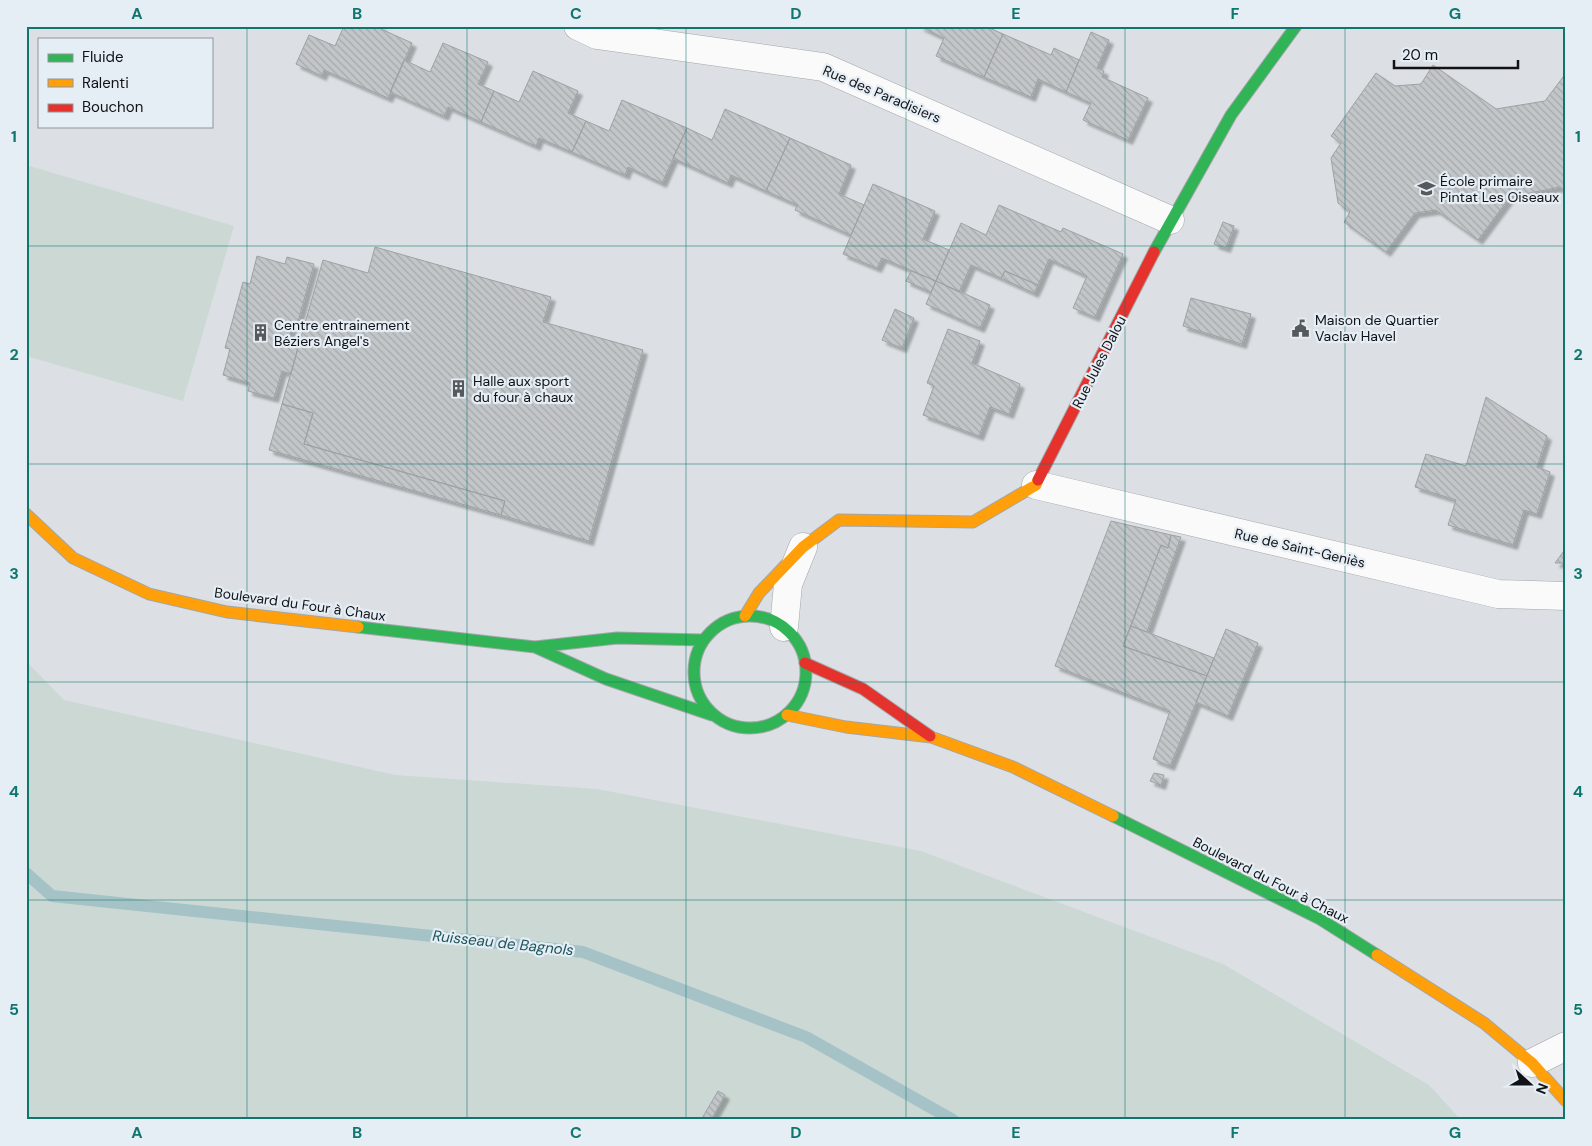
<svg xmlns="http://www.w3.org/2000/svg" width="1592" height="1146" font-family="'DM Sans',sans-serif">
  <defs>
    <pattern id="building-back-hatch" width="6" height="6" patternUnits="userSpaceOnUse" patternTransform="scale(1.25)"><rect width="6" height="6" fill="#c3c6c9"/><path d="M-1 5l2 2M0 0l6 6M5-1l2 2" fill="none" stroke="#a6a9ac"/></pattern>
    <filter id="shadow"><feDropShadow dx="4.5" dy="4.5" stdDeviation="1" flood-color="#0004"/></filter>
  </defs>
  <rect width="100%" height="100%" fill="#dce0e4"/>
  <!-- grass -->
  <path fill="#cbd8d4" d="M26 165 234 226 183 401 26 356Z
    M26 661 64 700 395 775 597 789 921 851 1223 964 1429 1085 1461 1120H26Z"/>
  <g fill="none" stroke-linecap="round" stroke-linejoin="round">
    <!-- stream -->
    <path stroke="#a5c2c7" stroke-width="12" d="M26 873 52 896 583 952 806 1037 953 1120"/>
  </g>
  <!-- building -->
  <path fill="url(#building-back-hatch)" stroke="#9ea1a4" filter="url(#shadow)" d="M344 26H382L381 29 412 43 388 98 324 70 322 76 296 64 309 35 335 46Z
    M919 26H985L1003 34 984 77 936 56 944 38Z
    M1091 32 1109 40 1097 68 1104 71 1102 77 1148 98 1128 140 1083 120 1091 103 1066 92Z
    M1003 34 1051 55 1054 48 1079 60 1066 92 1038 79 1031 97 984 77Z
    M443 43 488 62 478 84 494 91 481 122 448 107 444 116 390 92 404 60 430 72Z
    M1433 65 1496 109 1545 101 1566 73V191L1560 187 1510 197 1478 240 1436 210 1415 213 1386 252 1344 222 1350 212 1338 203 1331 158 1341 143 1331 136 1376 73 1395 86 1421 84Z
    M533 71 578 91 568 113 586 121 572 152 539 138 536 146 481 122 494 91 519 102Z
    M622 100 687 128 662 183 628 167 625 175 572 152 586 121 609 131Z
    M725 109 790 138 766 191 731 175 728 183 673 158 687 128 712 140Z
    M790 138 851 165 839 194 864 205 851 235 795 210 798 205 766 191Z
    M873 184 935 211 923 239 949 250 936 281 882 258 877 268 843 254Z
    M999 205 1061 232 1063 228 1123 254 1095 317 1073 308 1087 276 1049 259 1038 285 1005 271 1001 278 971 265 959 292 936 281 961 223 986 235Z
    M1223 222 1234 226 1226 248 1214 244Z
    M375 247 551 297 543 322 643 350 589 541 501 515 505 501 304 444 313 413 282 404 323 260 368 273Z
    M257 256 285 264 287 257 314 264 297 325 293 324 288 341 299 344 291 374 282 371 274 398 248 391 250 383 223 375 230 349 225 348 243 282 250 284Z
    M911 271 936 281 931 292 906 281Z
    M1005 271 1038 285 1034 293 1001 278Z
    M936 281 990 305 980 328 926 304Z
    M1191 298 1251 314 1242 344 1183 326Z
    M895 309 914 318 902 348 882 340Z
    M948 329 980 341 972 363 1020 384 1009 414 990 407 979 436 923 415 934 386 927 383Z
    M1486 397 1547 436 1537 467 1550 472 1537 514 1524 510 1513 545 1448 525 1456 500 1415 487 1426 454 1466 466Z
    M282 404 313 413 304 444 505 501 501 515 269 450Z
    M1111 521 1171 535 1168 548 1161 545 1123 646 1207 676 1170 766 1153 759 1170 711 1055 666Z
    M1171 535 1181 537 1147 632 1131 626 1161 545 1168 548Z
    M1566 548V563H1555Z
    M1131 626 1214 658 1207 676 1123 646Z
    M1226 629 1258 643 1228 716 1196 702Z
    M1154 773 1164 775 1161 785 1150 781Z
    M718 1091 725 1095 711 1120H701Z"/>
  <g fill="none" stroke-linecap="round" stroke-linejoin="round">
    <defs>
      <path id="street" d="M578 26 597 35 823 67 1170 220
        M1036 485 1498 594 1566 596
        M784 627 788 584 803 547
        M1532 1063 1566 1046"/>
      <path id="fast" d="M1154 252 1231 115 1296 26
        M694 672a56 56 0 1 1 112 0a56 56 0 1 1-112 0Z
        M358 627 535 647 617 638 703 640
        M535 647 606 679 712 715
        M1113 816 1320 919 1377 955"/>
      <path id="slow" d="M26 514 73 558 149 594 227 612 358 627
        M745 616 759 593 803 547 839 520 973 522 1036 485 1038 480
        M787 715 846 727 931 737 1013 767 1113 816
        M1377 955 1484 1023 1532 1063 1566 1101"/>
      <path id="jam" d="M1038 480 1154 252
        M805 663 863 689 930 736"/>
    </defs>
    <!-- street casing -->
    <use href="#street" stroke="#a3a6a9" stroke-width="29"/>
    <!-- fast casing -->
    <use href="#fast" stroke="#a3a6a9" stroke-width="13"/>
    <!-- slow casing -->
    <use href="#slow" stroke="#a3a6a9" stroke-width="13"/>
    <!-- jam casing -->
    <use href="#jam" stroke="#a3a6a9" stroke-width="13"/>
    <!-- street -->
    <use href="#street" stroke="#fafafb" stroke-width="28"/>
    <!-- fast -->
    <use href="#fast" stroke="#30b455" stroke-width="11"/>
    <!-- slow -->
    <use href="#slow" stroke="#ff9f0a" stroke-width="11"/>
    <!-- jam -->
    <use href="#jam" stroke="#e5322d" stroke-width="11"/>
  </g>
  <!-- grid -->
  <path fill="none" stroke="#0f766e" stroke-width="1" stroke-opacity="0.55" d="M247 26V1120M467 26V1120M686 26V1120M906 26V1120M1125 26V1120M1345 26V1120M26 246H1566M26 464H1566M26 682H1566M26 900H1566"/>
  <!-- icons -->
  <defs>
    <symbol id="school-bare" viewBox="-9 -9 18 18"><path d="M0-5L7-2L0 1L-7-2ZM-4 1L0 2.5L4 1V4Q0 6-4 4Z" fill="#575a5d" stroke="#e5edf5" stroke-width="2.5" paint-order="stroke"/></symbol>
    <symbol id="civic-bare" viewBox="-9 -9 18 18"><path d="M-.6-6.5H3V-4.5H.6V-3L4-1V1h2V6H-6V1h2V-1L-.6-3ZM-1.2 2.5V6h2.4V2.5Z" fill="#575a5d" stroke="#e5edf5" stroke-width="2.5" paint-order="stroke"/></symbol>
    <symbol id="building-bare" viewBox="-9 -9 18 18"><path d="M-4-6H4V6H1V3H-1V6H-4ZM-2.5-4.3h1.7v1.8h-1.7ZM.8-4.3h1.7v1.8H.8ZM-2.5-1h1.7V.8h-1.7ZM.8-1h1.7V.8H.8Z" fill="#575a5d" stroke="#e5edf5" stroke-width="2.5" paint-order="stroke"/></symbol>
  </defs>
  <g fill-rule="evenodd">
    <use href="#school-bare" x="1414" y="176" width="25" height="25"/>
    <use href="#civic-bare" x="1288" y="316" width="25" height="25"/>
    <use href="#building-bare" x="248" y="320" width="25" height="25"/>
    <use href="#building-bare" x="446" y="376" width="25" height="25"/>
  </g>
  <g text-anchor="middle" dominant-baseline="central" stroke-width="4.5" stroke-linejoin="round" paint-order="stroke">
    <!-- street labels -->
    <g font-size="14" fill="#101215" stroke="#e5edf5">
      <text transform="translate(882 94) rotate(23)">Rue des Paradisiers</text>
      <text transform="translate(1099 362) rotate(-63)">Rue Jules Dalou</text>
      <text transform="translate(1300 548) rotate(13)">Rue de Saint-Geniès</text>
      <text transform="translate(300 604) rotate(8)">Boulevard du Four à Chaux</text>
      <text transform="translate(1271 880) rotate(27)">Boulevard du Four à Chaux</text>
    </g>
    <!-- poi labels -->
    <g font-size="14" fill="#101215" stroke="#e5edf5" text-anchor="start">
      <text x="1440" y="181">École primaire<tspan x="1440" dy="16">Pintat Les Oiseaux</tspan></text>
      <text x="1315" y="320">Maison de Quartier<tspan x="1315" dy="16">Vaclav Havel</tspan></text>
      <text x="274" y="325">Centre entrainement<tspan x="274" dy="16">Béziers Angel's</tspan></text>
      <text x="473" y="381">Halle aux sport<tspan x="473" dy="16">du four à chaux</tspan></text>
    </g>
    <!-- water labels -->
    <g font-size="15" font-style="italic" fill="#1b545b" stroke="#e5edf5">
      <text transform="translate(503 943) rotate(6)">Ruisseau de Bagnols</text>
    </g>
  </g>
  <!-- border -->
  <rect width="1592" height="1146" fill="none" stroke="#e5edf5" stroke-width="55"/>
  <!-- legend -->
  <rect x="38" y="38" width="175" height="90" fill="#e5edf5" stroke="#90959b"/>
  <rect x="48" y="54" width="25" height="8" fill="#30b455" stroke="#90959b"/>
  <text x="82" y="62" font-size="15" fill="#101215">Fluide</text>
  <rect x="48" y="79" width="25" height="8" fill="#ff9f0a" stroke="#90959b"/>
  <text x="82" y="88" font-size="15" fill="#101215">Ralenti</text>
  <rect x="48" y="104" width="25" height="8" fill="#e5322d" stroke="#90959b"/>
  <text x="82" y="112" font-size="15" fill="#101215">Bouchon</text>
  <!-- north arrow -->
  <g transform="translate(1530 1084) rotate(111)" stroke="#e5edf5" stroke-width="4" paint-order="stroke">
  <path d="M0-4L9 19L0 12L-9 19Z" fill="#101215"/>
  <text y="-8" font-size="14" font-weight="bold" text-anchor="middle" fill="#101215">N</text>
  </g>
  <!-- scale -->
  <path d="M1394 60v8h124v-8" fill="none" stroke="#101215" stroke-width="2.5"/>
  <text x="1402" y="60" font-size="15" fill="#101215" stroke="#e5edf5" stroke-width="4" paint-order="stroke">20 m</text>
  <rect x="28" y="28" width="1536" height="1090" fill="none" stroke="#0f766e" stroke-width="2"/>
  <g font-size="16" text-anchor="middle" font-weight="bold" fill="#0f766e">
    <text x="137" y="19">A</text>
    <text x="357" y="19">B</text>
    <text x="576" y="19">C</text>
    <text x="796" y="19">D</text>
    <text x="1016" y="19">E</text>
    <text x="1235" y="19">F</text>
    <text x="1455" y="19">G</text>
    <text x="14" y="142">1</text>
    <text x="1578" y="142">1</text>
    <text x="14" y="360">2</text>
    <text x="1578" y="360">2</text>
    <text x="14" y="579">3</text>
    <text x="1578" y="579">3</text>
    <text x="14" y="797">4</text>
    <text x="1578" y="797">4</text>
    <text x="14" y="1015">5</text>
    <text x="1578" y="1015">5</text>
    <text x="137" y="1138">A</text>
    <text x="357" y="1138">B</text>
    <text x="576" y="1138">C</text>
    <text x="796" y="1138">D</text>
    <text x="1016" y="1138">E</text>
    <text x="1235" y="1138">F</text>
    <text x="1455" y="1138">G</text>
  </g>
</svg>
